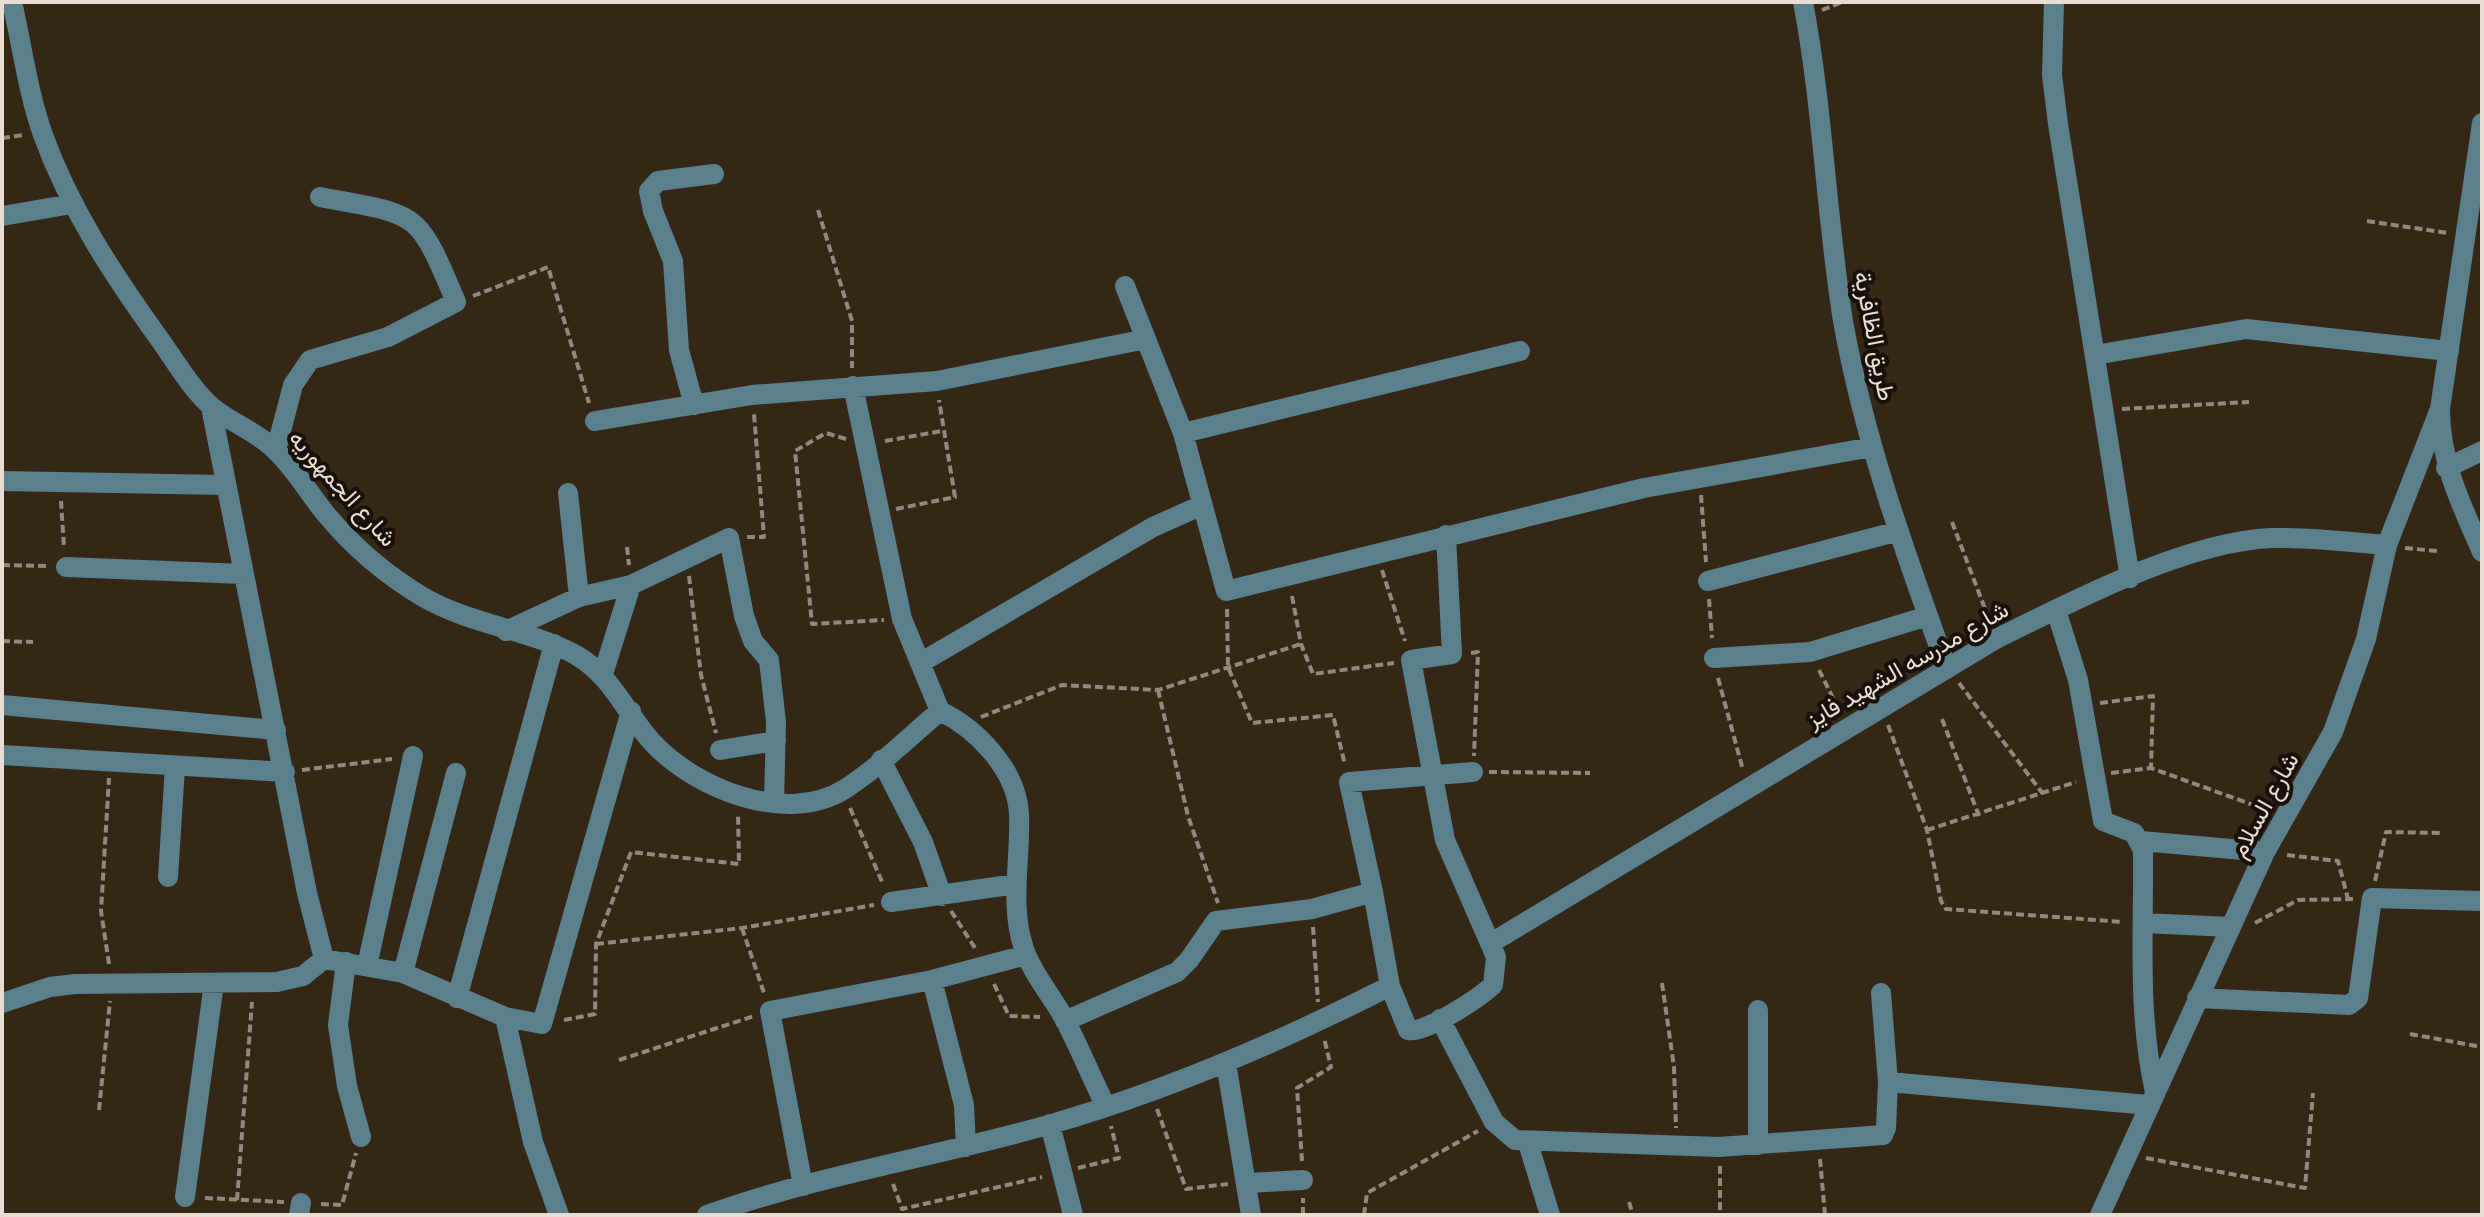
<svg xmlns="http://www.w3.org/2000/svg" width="2484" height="1217" font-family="Cabin,Vazirmatn,sans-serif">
  <rect width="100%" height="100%" fill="#352715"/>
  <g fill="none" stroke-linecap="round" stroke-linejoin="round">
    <!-- path -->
    <path stroke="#94887a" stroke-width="4" stroke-dasharray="8 4" stroke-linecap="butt" d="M1822 10 1842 2
      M2 138 24 135
      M818 210 852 321V368
      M2367 221 2448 233
      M473 296 548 267 589 403
      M2122 409 2249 402
      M846 439 826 433 795 451 812 624 884 620
      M885 441 942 431
      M1701 495 1706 562
      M61 501 64 548
      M896 509 955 497 939 400
      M1952 522 1990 622
      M747 537H764L754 414
      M627 547 629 565
      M2405 548 2437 551
      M2 565 48 566
      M1382 570 1405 641
      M689 576 701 675 716 733
      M1292 596 1301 644 1313 674 1394 663
      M1709 599 1712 638
      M1227 609 1228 667 1252 723 1333 715 1345 765
      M2 641 33 642
      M1471 653 1478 652 1474 756
      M1819 670 1840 712
      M1718 678 1743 770
      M1959 683 2043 794
      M1158 690 1188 816 1218 903
      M2100 703 2153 696 2151 768
      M981 717 1062 685 1158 690 1301 644
      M1942 719 1979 816
      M1888 725 1927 830 1941 901 1946 909 2123 922
      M302 770 392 759
      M1489 772 1590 773
      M2111 773 2151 768 2267 810
      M850 808 883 884
      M1927 830 2076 782
      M2287 855 2338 861 2348 899
      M2375 881 2386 832 2440 833
      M951 911 975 948
      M2255 923 2298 900 2353 899
      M1313 927 1318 1002
      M742 928 764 993
      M596 944 742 928 874 905
      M109 964 101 911 109 778
      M1662 983 1674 1067 1676 1128
      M994 984 1009 1016 1040 1017
      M564 1020 595 1014 596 944 631 852 739 864 738 814
      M2410 1034 2482 1047
      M619 1060 754 1016
      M1157 1109 1186 1189 1228 1184
      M99 1110 110 1001
      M2146 1158 2305 1188 2313 1093
      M1820 1159 1825 1215
      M1302 1161 1297 1088 1331 1067 1324 1038
      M1720 1166V1215
      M1078 1168 1119 1158 1111 1126
      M893 1184 902 1209 1042 1177
      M205 1198 284 1202
      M237 1200 252 1002
      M1629 1202 1633 1215
      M321 1204 342 1205 356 1153
      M1303 1215V1198
      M1364 1215 1367 1193 1478 1131"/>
    <!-- minor -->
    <path stroke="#5a808d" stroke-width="20" d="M12 2C22 45 28 93 43 135 70 209 112 273 158 337 174 359 191 389 212 407 231 423 256 431 274 449 294 467 308 492 325 513 353 547 386 575 423 597 471 625 528 629 576 655 612 676 625 712 652 742 694 788 786 826 845 789 879 767 909 737 940 711
      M1803 2C1823 107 1826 215 1843 321 1864 440 1906 555 1947 669
      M2054 2 2052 75 2058 124 2130 578
      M2482 123 2440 409C2440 462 2461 504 2482 552
      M2 216 72 204
      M1125 286 1183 433 1226 591 1644 488 1872 447
      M2095 355 2246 329 2449 351
      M853 386 902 619 940 711C977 729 1017 770 1019 814 1021 859 1009 904 1024 949 1032 973 1051 995 1064 1018 1079 1047 1092 1078 1106 1107
      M694 405 679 350 673 261 653 211 649 191 658 181 714 174
      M211 407 307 893 324 959
      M595 421 752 395 937 381 1146 339
      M1183 433 1520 351
      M276 450 293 385 310 360 388 337 456 302C416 207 419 216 320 197
      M2446 468 2482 451
      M2 481 226 485
      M568 493 579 597
      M66 567 244 574
      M1708 581 1899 531
      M2056 610 2078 680 2103 821 2134 833 2143 850C2144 931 2137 1012 2155 1092
      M506 631 579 597 631 585 729 538 744 616 753 641 769 660 776 722 774 803
      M1714 658 1810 652 1928 616
      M920 663 1153 527 1200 506
      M603 674 631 585
      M2 705 276 730
      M720 750 776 741
      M2 755 285 772
      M881 760 923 842 942 896
      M2141 841 2265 852
      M168 877 175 767
      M1373 892 1390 986 1408 1030C1425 1034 1479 998 1493 985L1496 957 1445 840 1411 660 1452 654 1446 535
      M891 902 1016 884
      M2144 923 2230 927
      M1491 943 1996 639C2073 601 2185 542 2271 538 2310 537 2348 542 2387 545
      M346 962 338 1025 347 1086 361 1137
      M367 966 413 756
      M403 973 456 773
      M932 980 964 1105 966 1147
      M457 998 554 644
      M2197 998 2349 1005 2358 998 2372 898 2482 901
      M2 1003 50 987 75 984 277 982 303 976 324 959 403 973 505 1017 542 1024 631 711
      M1758 1010V1145
      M505 1017 533 1142 559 1215
      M1440 1019 1494 1122 1515 1140 1719 1147 1883 1135 1886 1128 1888 1082 1881 993
      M1065 1021 1177 972 1189 960 1216 921 1312 909 1373 892 1349 782 1473 772
      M1226 1063 1251 1215
      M1888 1082 2149 1105
      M1050 1124 1073 1215
      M1528 1143 1550 1215
      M1247 1183 1303 1180
      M803 1186 770 1011 932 980 1026 955
      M185 1197 214 983
      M299 1215 301 1203
      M707 1215C818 1175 935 1157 1048 1125 1167 1091 1280 1042 1390 986
      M2100 1215 2265 852 2333 732 2366 639 2387 545 2440 409"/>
  </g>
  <g text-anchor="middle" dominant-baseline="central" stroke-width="8" stroke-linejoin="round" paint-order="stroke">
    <!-- street labels -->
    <g font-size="24" fill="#e7ddd2" stroke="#18110a">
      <text transform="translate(1875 336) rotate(79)">طريق الظافرية</text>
      <text transform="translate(343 488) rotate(48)">شارع الجمهوريه</text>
      <text transform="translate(1907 664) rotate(-30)">شارع مدرسه الشهيد فايز</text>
      <text transform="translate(2264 805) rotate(-61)">شارع السلام</text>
    </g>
  </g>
  <!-- border -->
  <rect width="2484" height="1217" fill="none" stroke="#e7ddd2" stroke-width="8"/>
</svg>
